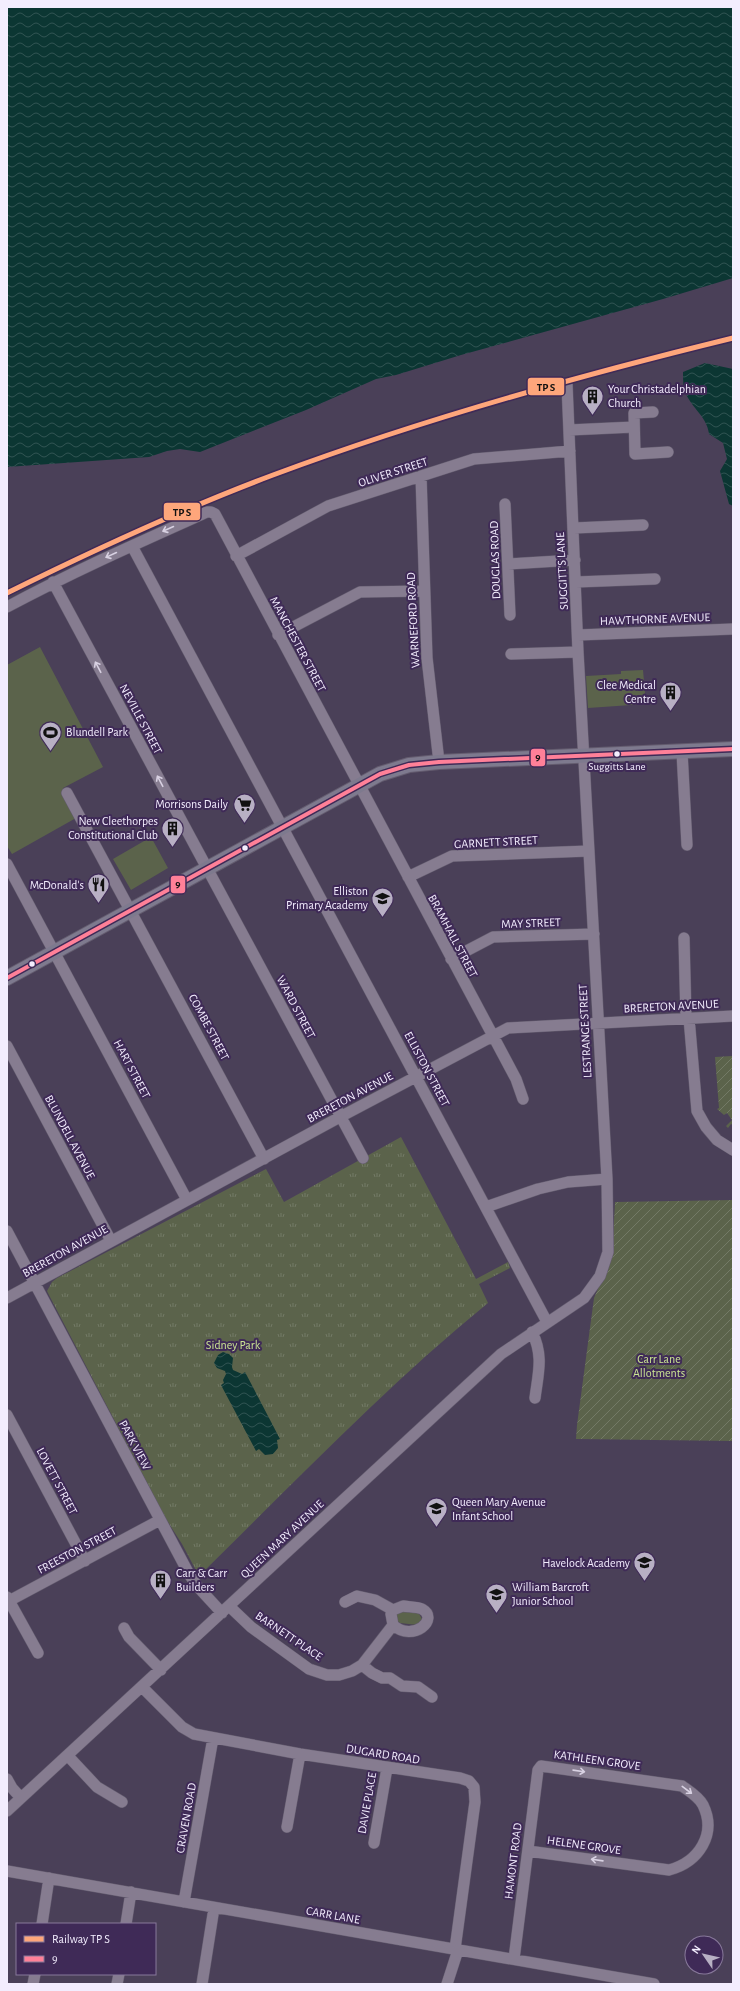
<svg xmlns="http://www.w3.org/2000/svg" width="740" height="1991" font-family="'Alegreya Sans',sans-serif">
  <defs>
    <pattern id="park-tufts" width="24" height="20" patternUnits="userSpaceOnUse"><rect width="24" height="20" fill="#5b634b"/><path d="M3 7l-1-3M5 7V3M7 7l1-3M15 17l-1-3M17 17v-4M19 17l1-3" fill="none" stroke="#737a66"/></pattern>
    <pattern id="garden-furrows" width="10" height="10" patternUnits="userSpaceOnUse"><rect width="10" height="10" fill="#5b634b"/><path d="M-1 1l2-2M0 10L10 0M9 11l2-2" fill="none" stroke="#737a66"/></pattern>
    <pattern id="water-waves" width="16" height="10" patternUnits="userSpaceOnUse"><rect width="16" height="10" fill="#0c3633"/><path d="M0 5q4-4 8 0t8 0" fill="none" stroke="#305352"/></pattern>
  </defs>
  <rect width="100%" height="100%" fill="#4a4058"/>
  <!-- grass -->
  <path fill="#5b634b" d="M40 647 103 767 63 788 76 818 12 854 7 846V665Z
    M643 670 646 704 588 708 586 676 621 674V671Z
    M151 837 168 868 131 890 113 859Z
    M398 1611 418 1612 422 1619 417 1625 400 1623 396 1620 395 1615Z"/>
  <!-- park -->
  <path fill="url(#park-tufts)" d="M401 1137 476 1279 508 1262 510 1268 479 1284 488 1303C385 1387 294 1483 199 1576L182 1544 166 1519 50 1297 47 1291 52 1282 57 1278 266 1169 284 1202Z"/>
  <!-- garden -->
  <path fill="url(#garden-furrows)" d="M732 1056 733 1125 731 1124 728 1128 726 1126 732 1120 727 1113 724 1115 717 1109 719 1108 715 1057Z
    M733 1200V1441L576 1439 577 1425 594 1298 612 1257 615 1202Z"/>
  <!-- water -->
  <path fill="url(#water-waves)" d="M7 7H733V278L663 299 461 355 396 375 376 379 306 410 200 452 180 449 167 451 149 457 7 467Z
    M705 363 733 369V506L729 504 720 471 727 459 723 443 709 434C707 415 688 406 684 388 683 383 683 377 683 372Z
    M223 1352 229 1354 233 1358 232 1367 233 1370 242 1374 245 1372 280 1439 277 1440 278 1448 273 1454 265 1455 259 1449 256 1451 221 1385 224 1383 223 1380 226 1374 225 1371 217 1368 214 1363 218 1355Z"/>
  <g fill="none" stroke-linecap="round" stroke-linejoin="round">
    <defs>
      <path id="minor" d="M653 412 634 413 635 454 668 452
        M569 430 634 427
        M421 476 427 658 439 762
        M505 504 510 615
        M574 528 643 525
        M132 546 547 1322
        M236 556 328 506 474 459 570 451
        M508 564 575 560
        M53 582 363 1158
        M576 582 655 579
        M7 607C72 572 140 542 207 512H211L215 514 516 1079 523 1099
        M278 635 360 592 424 591
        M578 635 733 629
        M511 654 578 652
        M682 752 687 845
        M67 793 264 1159
        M7 864 187 1200
        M408 877 452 856 589 851
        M684 938 686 1018
        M451 959 493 937 594 934
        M689 1018 697 1111 706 1127 717 1140 733 1150
        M7 1046 111 1241
        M486 1207 538 1189 568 1182 607 1179
        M7 1231 189 1574 198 1587 222 1613
        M7 1298 340 1117 508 1028 733 1016
        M532 1332C544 1356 538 1374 535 1398
        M7 1415 85 1561
        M7 1597 38 1653
        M7 1602 160 1520
        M345 1602 357 1596 375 1600 393 1610
        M229 1606 251 1627 309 1669 327 1675H339L352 1671 362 1665 393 1625
        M403 1606C408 1607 417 1607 422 1609 440 1619 413 1643 393 1625L391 1614 393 1610Z
        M124 1628 129 1637 161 1670
        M362 1665 372 1673 382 1678H390L402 1686 418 1687 432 1697
        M142 1687 182 1727 194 1734 300 1754 460 1778 469 1781 474 1787 475 1802 455 1949
        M68 1756 97 1787 122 1802
        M7 1779 12 1788 21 1798
        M7 1811 501 1354 584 1298 600 1276 608 1252 607 1179 578 652 567 384
        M287 1827 300 1754
        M374 1843 387 1768
        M7 1871 654 1984
        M184 1902 213 1738
        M42 1924 49 1878
        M126 1924 131 1892
        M514 1959 538 1770 541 1766 682 1786C689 1791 699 1797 703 1805 717 1834 699 1862 669 1870L528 1851
        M33 1984 35 1974
        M117 1984 119 1974
        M202 1984 214 1908
        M447 1984 458 1950"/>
      <path id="major" d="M7 978 380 774 409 765 439 762 733 749"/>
    </defs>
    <!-- minor casing -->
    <use href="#minor" stroke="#645c6f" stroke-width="12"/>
    <!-- major casing -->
    <use href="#major" stroke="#645c6f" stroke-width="16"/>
    <!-- minor -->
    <use href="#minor" stroke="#867c90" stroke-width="11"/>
    <!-- major -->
    <use href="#major" stroke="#7e7a8e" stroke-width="14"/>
    <defs>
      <path id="bus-1" d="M7 978 380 774 409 765 439 762 733 749"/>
    </defs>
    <!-- bus-1 casing -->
    <use href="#bus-1" stroke="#3f2a57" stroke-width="7"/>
    <!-- bus-1 -->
    <use href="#bus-1" stroke="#ff8098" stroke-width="4"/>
    <defs>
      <path id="rail-1" d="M7 593C94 550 182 509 273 475 423 419 577 376 733 338"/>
    </defs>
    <!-- rail-1 casing -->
    <use href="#rail-1" stroke="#3f2a57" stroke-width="8"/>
    <!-- rail-1 -->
    <use href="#rail-1" stroke="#fea67b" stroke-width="5"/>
  </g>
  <!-- one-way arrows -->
  <defs><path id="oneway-shaft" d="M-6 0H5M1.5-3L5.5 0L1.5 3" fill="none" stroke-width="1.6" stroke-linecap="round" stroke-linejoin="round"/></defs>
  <g stroke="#d8d1e2">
    <use href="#oneway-shaft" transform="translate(168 529) rotate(156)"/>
    <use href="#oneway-shaft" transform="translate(111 555) rotate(155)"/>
    <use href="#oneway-shaft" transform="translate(98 667) rotate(-118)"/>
    <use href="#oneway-shaft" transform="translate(160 781) rotate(-118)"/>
    <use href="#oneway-shaft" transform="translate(579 1771) rotate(8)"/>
    <use href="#oneway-shaft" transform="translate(687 1790) rotate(37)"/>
    <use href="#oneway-shaft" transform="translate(597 1860) rotate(-172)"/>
  </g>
  <!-- icons -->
  <defs>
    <symbol id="building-pin" viewBox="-11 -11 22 30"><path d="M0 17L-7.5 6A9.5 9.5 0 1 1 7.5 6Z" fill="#b8b0c4" stroke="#3f2a57"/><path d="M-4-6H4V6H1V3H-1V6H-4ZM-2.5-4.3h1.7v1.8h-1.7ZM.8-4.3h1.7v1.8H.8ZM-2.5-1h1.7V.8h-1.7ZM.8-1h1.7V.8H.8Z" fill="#111"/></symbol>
    <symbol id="stadium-pin" viewBox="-11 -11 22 30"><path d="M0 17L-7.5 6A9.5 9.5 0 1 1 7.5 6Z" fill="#b8b0c4" stroke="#3f2a57"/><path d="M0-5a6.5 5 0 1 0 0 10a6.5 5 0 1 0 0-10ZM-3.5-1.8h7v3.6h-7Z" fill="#111"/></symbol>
    <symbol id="supermarket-pin" viewBox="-11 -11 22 30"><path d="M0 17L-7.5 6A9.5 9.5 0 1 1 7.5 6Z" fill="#b8b0c4" stroke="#3f2a57"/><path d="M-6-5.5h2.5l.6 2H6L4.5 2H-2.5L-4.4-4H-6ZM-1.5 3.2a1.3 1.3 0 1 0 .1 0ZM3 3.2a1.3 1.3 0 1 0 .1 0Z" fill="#111"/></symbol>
    <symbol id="restaurant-pin" viewBox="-11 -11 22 30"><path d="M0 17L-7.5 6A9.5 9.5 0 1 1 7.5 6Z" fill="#b8b0c4" stroke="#3f2a57"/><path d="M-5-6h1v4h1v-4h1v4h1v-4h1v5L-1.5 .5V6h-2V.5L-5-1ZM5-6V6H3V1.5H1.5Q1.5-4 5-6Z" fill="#111"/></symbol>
    <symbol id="school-pin" viewBox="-11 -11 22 30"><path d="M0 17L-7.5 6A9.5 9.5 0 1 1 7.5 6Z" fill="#b8b0c4" stroke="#3f2a57"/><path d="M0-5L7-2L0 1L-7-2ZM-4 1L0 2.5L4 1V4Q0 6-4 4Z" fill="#111"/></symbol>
  </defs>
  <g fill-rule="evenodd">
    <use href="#building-pin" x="580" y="384" width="25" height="34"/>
    <use href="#building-pin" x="658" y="680" width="25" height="34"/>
    <use href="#stadium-pin" x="38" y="720" width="25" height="34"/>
    <use href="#supermarket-pin" x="232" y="792" width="25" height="34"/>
    <use href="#building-pin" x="160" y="816" width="25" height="34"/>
    <use href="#restaurant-pin" x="86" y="872" width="25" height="34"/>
    <use href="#school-pin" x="370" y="886" width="25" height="34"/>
    <use href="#school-pin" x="424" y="1496" width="25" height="34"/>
    <use href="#school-pin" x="632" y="1550" width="25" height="34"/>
    <use href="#building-pin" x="148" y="1568" width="25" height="34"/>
    <use href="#school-pin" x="484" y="1582" width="25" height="34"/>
  </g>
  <!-- markers -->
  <g fill="#f3edfe" stroke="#3f2a57" stroke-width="1.5">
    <circle cx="617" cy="754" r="3.5"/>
    <circle cx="245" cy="848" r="3.5"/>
    <circle cx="32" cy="964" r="3.5"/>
  </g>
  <g text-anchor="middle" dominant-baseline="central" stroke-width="4" stroke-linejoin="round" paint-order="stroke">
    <!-- bus labels -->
    <g font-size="11" fill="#f3edfe" stroke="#3f2a57">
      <text x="617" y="766">Suggitts Lane</text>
    </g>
    <!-- poi labels -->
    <g font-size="12" fill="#f3edfe" stroke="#3f2a57" text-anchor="end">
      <text x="608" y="389" text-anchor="start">Your Christadelphian<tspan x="608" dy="14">Church</tspan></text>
      <text x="656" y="685">Clee Medical<tspan x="656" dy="14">Centre</tspan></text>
      <text x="66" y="732" text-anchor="start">Blundell Park</text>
      <text x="228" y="804">Morrisons Daily</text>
      <text x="158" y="821">New Cleethorpes<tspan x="158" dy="14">Constitutional Club</tspan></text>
      <text x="84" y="885">McDonald's</text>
      <text x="368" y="891">Elliston<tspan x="368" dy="14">Primary Academy</tspan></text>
      <text x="452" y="1502" text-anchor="start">Queen Mary Avenue<tspan x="452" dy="14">Infant School</tspan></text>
      <text x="630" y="1563">Havelock Academy</text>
      <text x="176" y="1573" text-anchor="start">Carr &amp; Carr<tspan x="176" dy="14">Builders</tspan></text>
      <text x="512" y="1587" text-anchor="start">William Barcroft<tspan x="512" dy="14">Junior School</tspan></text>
    </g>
    <!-- street labels -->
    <g font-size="12" fill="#f3edfe" stroke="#3f2a57">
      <text transform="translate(393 472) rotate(-18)">OLIVER STREET</text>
      <text transform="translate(495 560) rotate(-92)">DOUGLAS ROAD</text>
      <text transform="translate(562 571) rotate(-93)">SUGGITT'S LANE</text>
      <text transform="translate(655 619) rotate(-2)">HAWTHORNE AVENUE</text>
      <text transform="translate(413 620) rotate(-93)">WARNEFORD ROAD</text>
      <text transform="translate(298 644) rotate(62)">MANCHESTER STREET</text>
      <text transform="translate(141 719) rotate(62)">NEVILLE STREET</text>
      <text transform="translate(496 842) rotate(-3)">GARNETT STREET</text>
      <text transform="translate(531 923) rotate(-2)">MAY STREET</text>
      <text transform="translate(453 936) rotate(62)">BRAMHALL STREET</text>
      <text transform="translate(671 1006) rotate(-3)">BRERETON AVENUE</text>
      <text transform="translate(296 1007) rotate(62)">WARD STREET</text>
      <text transform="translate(209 1027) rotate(62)">COMBE STREET</text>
      <text transform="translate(585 1031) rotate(-93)">LESTRANGE STREET</text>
      <text transform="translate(132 1069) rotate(62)">HART STREET</text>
      <text transform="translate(427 1069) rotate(62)">ELLISTON STREET</text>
      <text transform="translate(350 1097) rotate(-28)">BRERETON AVENUE</text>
      <text transform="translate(70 1137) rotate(62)">BLUNDELL AVENUE</text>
      <text transform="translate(65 1251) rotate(-29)">BRERETON AVENUE</text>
      <text transform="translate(135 1445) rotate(62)">PARK VIEW</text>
      <text transform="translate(57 1481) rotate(62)">LOVETT STREET</text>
      <text transform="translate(282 1539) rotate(-43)">QUEEN MARY AVENUE</text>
      <text transform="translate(77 1550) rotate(-28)">FREESTON STREET</text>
      <text transform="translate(289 1636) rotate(34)">BARNETT PLACE</text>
      <text transform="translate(383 1754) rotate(9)">DUGARD ROAD</text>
      <text transform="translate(597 1760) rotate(8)">KATHLEEN GROVE</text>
      <text transform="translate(367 1803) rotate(-80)">DAVIE PLACE</text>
      <text transform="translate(186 1818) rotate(-80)">CRAVEN ROAD</text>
      <text transform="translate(584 1845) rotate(8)">HELENE GROVE</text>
      <text transform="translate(513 1861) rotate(-83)">HAMONT ROAD</text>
      <text transform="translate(333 1915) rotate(10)">CARR LANE</text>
    </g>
    <!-- park labels -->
    <g font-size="12" fill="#cbe692" stroke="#3f2a57">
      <text x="233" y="1345">Sidney Park</text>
      <text x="659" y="1359">Carr Lane<tspan x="659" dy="14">Allotments</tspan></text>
    </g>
  </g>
  <g stroke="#3f2a57" stroke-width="1.5">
    <rect x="527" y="377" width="38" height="19" rx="4" fill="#fea67b"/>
    <rect x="163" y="502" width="38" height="19" rx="4" fill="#fea67b"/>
    <rect x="530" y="748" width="16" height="19" rx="4" fill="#ff8098"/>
    <rect x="170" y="875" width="16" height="19" rx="4" fill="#ff8098"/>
  </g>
  <g font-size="11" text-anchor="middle" font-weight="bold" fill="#111">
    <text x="546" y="391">TP S</text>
    <text x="182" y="516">TP S</text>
    <text x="538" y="761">9</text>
    <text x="178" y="888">9</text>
  </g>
  <!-- border -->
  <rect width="740" height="1991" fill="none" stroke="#f3edfe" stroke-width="16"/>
  <!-- legend -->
  <rect x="16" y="1923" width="140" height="52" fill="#3f2a57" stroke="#87789a"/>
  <rect x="24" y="1936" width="20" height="6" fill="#fea67b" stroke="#87789a"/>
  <text x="52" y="1943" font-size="12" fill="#f3edfe">Railway TP S</text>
  <rect x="24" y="1956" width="20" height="6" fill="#ff8098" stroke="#87789a"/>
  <text x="52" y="1963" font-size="12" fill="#f3edfe">9</text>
  <!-- north arrow -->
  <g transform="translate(704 1955) rotate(304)"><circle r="19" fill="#3f2a57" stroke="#87789a"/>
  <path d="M0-3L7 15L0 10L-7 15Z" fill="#b8b0c4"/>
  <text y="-6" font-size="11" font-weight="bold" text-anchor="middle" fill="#f3edfe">N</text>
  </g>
</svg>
